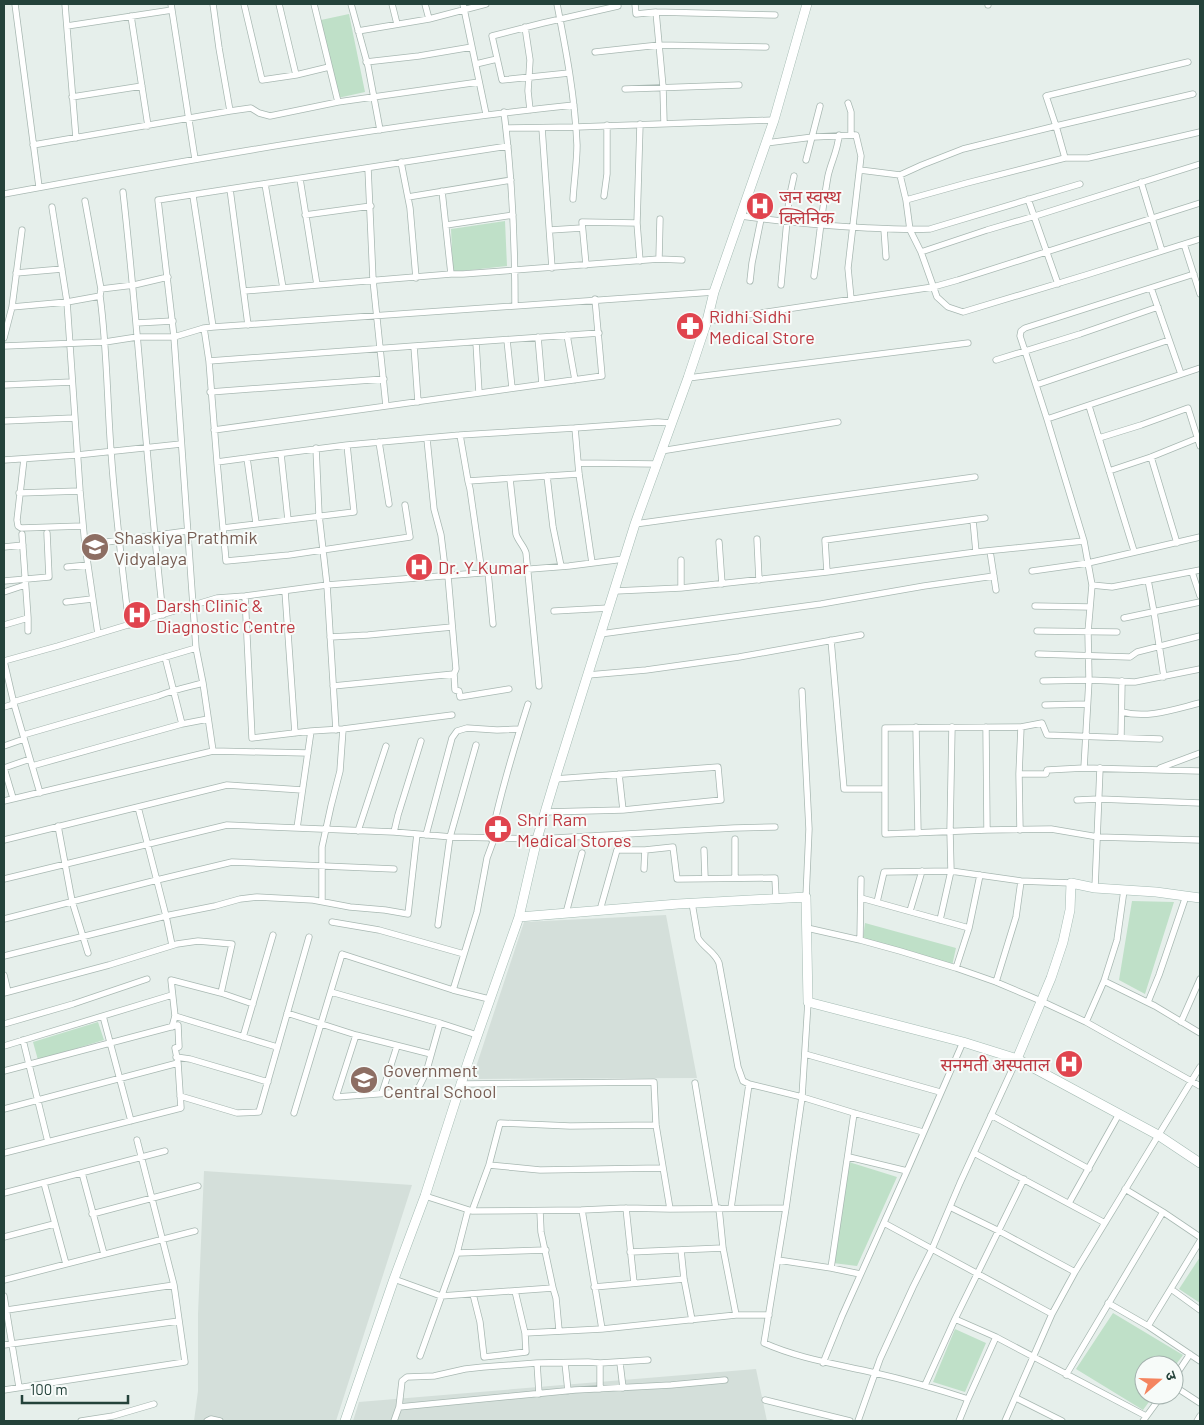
<svg xmlns="http://www.w3.org/2000/svg" width="1204" height="1425" font-family="Barlow,'Noto Sans Devanagari',sans-serif">
  <rect width="100%" height="100%" fill="#e6efeb"/>
  <!-- built -->
  <path fill="#d4dfda" d="M666 915 697 1078 472 1079 524 922Z
    M204 1171 412 1185 336 1421H194L198 1391V1314Z
    M756 1369 767 1421H353L359 1402Z"/>
  <!-- green -->
  <path fill="#bfe0c8" d="M349 14 365 92 338 98 321 20Z
    M505 221 507 266 453 272 451 229Z
    M1132 901 1174 902 1145 994 1119 980Z
    M865 923 956 948 952 966 863 938Z
    M98 1022 104 1040 38 1060 33 1042Z
    M849 1162 897 1177 857 1266 833 1263Z
    M1200 1257V1303L1179 1289Z
    M1113 1313 1183 1355 1174 1367V1365H1144V1395H1154L1143 1410 1076 1369Z
    M955 1329 986 1343 965 1392 933 1382Z"/>
  <g fill="none" stroke-linecap="round" stroke-linejoin="round">
    <defs>
      <path id="street" d="M15 4 39 187
        M65 4 76 138
        M171 4 195 159
        M213 4 219 48 230 111
        M244 4 262 80 296 75 329 67
        M279 4 296 75
        M314 4 338 102
        M351 4 368 66 380 130
        M392 4 397 24
        M425 4 429 19
        M463 4 486 114
        M557 4C566 50 575 97 577 145 577 163 574 181 573 199
        M635 4 636 14 656 12 775 15
        M988 4V5
        M656 12 663 87 664 123
        M131 16 148 126
        M67 26 172 10
        M525 27 530 60 528 91 530 110
        M358 31 429 19 486 4
        M595 52 659 45 766 47
        M366 62 419 56 472 47
        M476 64 497 59
        M569 73 502 80 492 36 543 23 618 6
        M625 89 739 85
        M1193 94 1056 126 1065 158H1088L1200 132
        M72 97 142 86
        M848 103 851 112V135
        M504 112C512 176 515 241 515 306
        M640 124 637 223 640 261
        M506 128 576 127 774 120
        M542 128 552 268
        M766 143 813 137 856 135 861 156 848 268 851 299
        M33 145 230 111 251 108 259 113 270 116 338 102 479 82
        M806 160 820 106
        M401 162 410 208 416 278
        M368 168 373 280 386 406
        M860 170 900 175 922 165 963 149 1056 126 1046 96 1188 62
        M900 175 906 200 910 230 921 252 937 297 948 307 963 312 1086 275 1200 239
        M300 179 317 285
        M1141 182 1162 251
        M265 184 283 288
        M230 189 248 325
        M442 191 451 274
        M123 192C139 333 147 474 163 615
        M4 194C193 159 382 125 574 105
        M193 196 213 327
        M604 196 607 174V125
        M408 197 511 180
        M1028 199 1058 284
        M906 200 967 183 1065 158
        M85 201 101 289 100 296C107 347 107 399 111 451 115 509 122 567 129 625
        M52 207 67 302 80 491 85 545 98 634
        M305 215 371 206
        M741 216C783 222 826 226 868 228 889 229 909 230 930 229L1080 184
        M446 225 513 215
        M884 229 886 257
        M550 230 582 228
        M1184 244 1200 294
        M921 252 987 230 1035 216 1200 164
        M659 259 660 219
        M586 265 582 222 637 223
        M16 273 62 269
        M814 276C819 243 822 209 828 176 831 162 838 150 839 135
        M750 281 752 263 761 219
        M781 285 789 199 794 176
        M1151 288 1181 374
        M101 289 134 285 168 277
        M244 291 451 274H463L659 259 682 260
        M12 307 67 302 100 296
        M707 321 933 287 958 280 1200 203
        M136 323 173 321
        M204 328 209 361 217 462
        M567 335 575 380
        M538 337 542 384
        M4 338 12 307 22 230
        M507 340 512 388
        M476 342 479 393
        M4 346 105 342 137 337H174L204 328 213 327 714 292
        M996 360 1080 334 1158 307
        M209 361 414 346
        M688 378 968 343
        M4 385 72 382
        M1036 385 1169 340
        M210 392 384 379
        M418 402 414 346 599 333
        M1089 406 1134 551
        M1047 419 1200 368
        M4 421 74 418
        M575 428 658 422 671 423
        M214 430 602 376 595 299
        M460 435 468 481 470 489 482 573
        M1099 438 1141 425 1188 408 1200 446
        M427 439 434 509 441 535 446 576
        M379 442 389 504
        M316 448 319 515 327 585 336 730
        M661 451 838 422
        M281 454 288 520
        M1151 457 1177 543
        M247 458 217 462 226 561 289 555 410 537 405 505
        M24 459 17 520 18 526 21 528 83 526
        M4 460 77 455 181 444
        M578 463 656 464
        M1109 471 1151 457 1198 438
        M547 476 553 527 561 566
        M510 479 516 534C518 541 524 546 526 553L539 686
        M468 481 579 474
        M19 493 80 491
        M973 520 976 552
        M256 523 247 458 347 445 460 435 575 428 579 474 592 563
        M635 524 975 477
        M223 528 354 512 347 445
        M757 539 759 580
        M719 542 722 584
        M85 545 187 531
        M4 547 23 545
        M990 551 996 590
        M681 560V588
        M67 567 88 565
        M1032 571 1088 563 1200 537
        M488 572 493 624
        M827 572 825 540 985 518
        M1192 572 1200 596
        M448 576 456 669 454 674 455 690 459 691 460 697 509 689
        M1148 580 1154 612 1164 677
        M4 581 49 577 47 533
        M1092 585 1112 587 1200 570
        M285 591 295 733
        M615 591 681 588 827 572 976 552 1084 541
        M4 592 25 585
        M245 596 252 738 311 731 343 729 452 715
        M66 602 92 599
        M1035 606 1090 607
        M554 611 609 608
        M28 618V631
        M1124 618 1200 602
        M4 625 28 618 22 534
        M1037 631 1117 632
        M600 634 821 604 924 586 994 576
        M330 637 368 635 452 627
        M831 640 844 789H885
        M1038 654 1130 657 1137 652 1200 636
        M165 657 182 724
        M4 661 58 646 217 598 245 596 327 585 569 566 624 559
        M4 661 14 704 40 793
        M588 675 646 670 739 657 861 635
        M1043 681 1089 680 1135 682 1200 669
        M333 686 454 674
        M802 691 809 829 806 897
        M13 702 196 648
        M1045 705 1086 704
        M4 707 14 704
        M1122 712C1148 719 1175 709 1200 703
        M916 727 918 833
        M986 727 987 830
        M23 735 158 696C173 690 188 687 203 683
        M1121 737 1122 681
        M1160 739 1047 735 1042 723 1021 727 885 728V834L987 830 1051 829 1098 837 1200 840
        M4 746 24 739
        M213 751 203 683 196 648 174 337 158 200 508 146
        M32 766 182 724 208 719
        M4 768 13 798
        M4 768 30 759
        M1084 768 1089 680 1088 632 1092 585 1084 541 1047 419 1025 351 1020 336 1021 331 1025 328 1194 274
        M1160 768 1200 753
        M619 774 623 810
        M1019 774H1046L1047 770 1084 768 1200 771
        M1077 800 1099 799 1200 803
        M4 801 213 751 308 753
        M138 807 166 916 172 945
        M545 812 623 810 721 800 718 767 555 779
        M58 826 72 901 88 953
        M297 828 311 731
        M1020 830 1019 774 1021 727
        M358 831 386 746
        M394 832 398 815 421 741
        M426 835 452 738 457 731 467 728 497 730 520 729
        M491 839C500 793 514 748 528 704
        M735 839V878
        M4 840 227 785 302 790
        M704 850 705 878
        M644 869 645 850
        M4 879 227 825 394 832 452 837 537 839 734 828 775 827
        M1095 888 1100 768
        M861 898 969 928
        M322 901V847L331 806 340 771 343 729
        M877 902 884 872 951 871 1021 881 1071 883
        M692 903 698 938C704 948 715 952 719 963L738 1067 743 1081 749 1084 802 1097 854 1113 923 1132
        M600 910 617 850H645L673 847 677 879 775 878 776 898
        M910 911 922 871
        M566 913 582 853
        M4 919 157 880 232 862 394 869
        M940 920 951 871 950 831 952 727
        M332 922 379 930 464 954
        M438 925 450 837 476 745
        M807 928 860 940 900 951 956 968 996 982 1041 1001 1086 1022 1200 1086
        M860 940 861 879
        M4 956 170 915 215 906 240 899 257 897 313 900 350 907 385 910 408 914 417 834
        M956 968 969 928 980 875
        M4 975 8 992
        M1104 981 1155 1006 1200 1033
        M996 982 1016 917 1021 881
        M453 990 477 912 487 858 494 839
        M331 992 440 1023 477 1035
        M4 993 109 965 177 944 198 941 232 944 221 993
        M808 1002 802 1097 786 1208 764 1343C800 1359 837 1364 875 1373 906 1380 937 1389 968 1399
        M1148 1002 1159 975 1186 896
        M287 1013 356 1035 431 1054
        M103 1016 131 1121
        M175 1016 277 1047
        M1086 1022 1104 981 1117 940 1124 890
        M1181 1022 1200 979
        M4 1024 73 1004 147 979
        M172 1027 175 1016 171 980 221 993 253 1004
        M356 1035 336 1097 417 1091 426 1073 440 1023
        M243 1037 273 935
        M23 1040 48 1142
        M4 1046 172 995
        M805 1054 940 1092
        M176 1057 190 1059 268 1082
        M4 1071 178 1025 179 1047 175 1048 178 1063 181 1108 4 1153
        M695 1083 716 1209
        M461 1084 654 1082 656 1125 670 1209
        M382 1093 397 1046
        M180 1096 237 1113 259 1112 309 937
        M4 1109 178 1063
        M294 1113 342 954 453 990 489 999
        M991 1115 1089 1169
        M974 1153 1105 1223
        M849 1157 907 1171
        M489 1165 540 1170 662 1168
        M82 1173 104 1254
        M44 1183 66 1264
        M1125 1189 1163 1212 1200 1237
        M4 1193 165 1151
        M425 1196 472 1211 582 1210 626 1208 670 1209 786 1208
        M1069 1203 1119 1114
        M950 1207 999 1231 1075 1272
        M626 1208 634 1283
        M719 1208 723 1248 736 1315
        M731 1208 749 1084
        M582 1210 602 1329
        M472 1211 489 1165 500 1123 570 1126 656 1125
        M540 1211 541 1232 553 1288 556 1298 559 1330
        M92 1214 198 1186
        M884 1223 1052 1314
        M4 1237 54 1224
        M681 1250 684 1279 692 1320
        M630 1252 723 1248
        M457 1253 546 1250
        M778 1260 831 1268 860 1274
        M831 1268 854 1113
        M394 1279 441 1296 553 1288
        M4 1280 195 1231
        M594 1287 684 1279
        M1171 1289 1200 1310
        M473 1294 480 1322 484 1357 526 1352 525 1333 515 1291
        M4 1296 19 1387
        M1108 1303 1148 1326 1200 1361
        M7 1310 174 1285
        M955 1319 996 1337 1146 1416
        M1148 1326 1200 1241
        M525 1333 602 1329 736 1315H769
        M4 1345 179 1321
        M420 1356 457 1253 468 1210
        M537 1363 539 1394
        M565 1363 568 1391
        M600 1363V1389
        M620 1363 623 1388
        M823 1363 842 1316 907 1171 963 1042
        M1066 1375 1163 1212
        M1174 1378 1190 1354
        M925 1385 955 1319 1024 1179
        M1174 1386 1200 1403
        M4 1390 185 1362 174 1285 137 1140
        M1016 1398 1062 1421
        M765 1400 850 1421
        M399 1407 402 1381 407 1377 434 1376 465 1369 483 1367 537 1363 588 1362 600 1363 648 1360
        M81 1421 113 1416 154 1404
        M207 1421 211 1419 220 1421
        M394 1421 399 1407 575 1390 671 1385 725 1380
        M858 1421 880 1359 913 1287 932 1249 960 1183 1017 1059
        M959 1421 968 1399 996 1337
        M1005 1421 1052 1314 1075 1272 1200 1067
        M1143 1421 1162 1395
        M1197 1421 1200 1416"/>
      <path id="secondary" d="M519 917 678 904 806 897 808 1002 963 1042 1017 1059 1158 1135 1200 1163
        M1017 1059 1051 978 1063 942 1070 910 1071 883 1095 888 1156 892 1200 898
        M345 1421 394 1279 425 1196 469 1059 519 917 537 839 555 779 635 524 688 378 707 321 714 292 774 120 807 4"/>
    </defs>
    <!-- street casing -->
    <use href="#street" stroke="#a8b8b2" stroke-width="7"/>
    <!-- secondary casing -->
    <use href="#secondary" stroke="#a4bbb3" stroke-width="10"/>
    <!-- street -->
    <use href="#street" stroke="#fff" stroke-width="5.5"/>
    <!-- secondary -->
    <use href="#secondary" stroke="#fff" stroke-width="9"/>
  </g>
  <!-- icons -->
  <defs>
    <symbol id="hospital-disc" viewBox="-11 -11 22 22"><circle r="9.5" fill="#e0444e" stroke="#f7fbf9"/><path d="M-5-5h3v3.5h4V-5h3V5h-3V1.5h-4V5h-3Z" fill="#fff"/></symbol>
    <symbol id="pharmacy-disc" viewBox="-11 -11 22 22"><circle r="9.5" fill="#e0444e" stroke="#f7fbf9"/><path d="M-2-6h4v4h4v4h-4v4h-4v-4h-4v-4h4Z" fill="#fff"/></symbol>
    <symbol id="school-disc" viewBox="-11 -11 22 22"><circle r="9.5" fill="#8d6e63" stroke="#f7fbf9"/><path d="M0-5L7-2L0 1L-7-2ZM-4 1L0 2.5L4 1V4Q0 6-4 4Z" fill="#fff"/></symbol>
  </defs>
  <g fill-rule="evenodd">
    <use href="#hospital-disc" x="744" y="190" width="32" height="32"/>
    <use href="#pharmacy-disc" x="674" y="310" width="32" height="32"/>
    <use href="#school-disc" x="79" y="531" width="32" height="32"/>
    <use href="#hospital-disc" x="403" y="551" width="32" height="32"/>
    <use href="#hospital-disc" x="121" y="599" width="32" height="32"/>
    <use href="#pharmacy-disc" x="482" y="813" width="32" height="32"/>
    <use href="#hospital-disc" x="1053" y="1048" width="32" height="32"/>
    <use href="#school-disc" x="348" y="1064" width="32" height="32"/>
  </g>
  <g text-anchor="middle" dominant-baseline="central" stroke-width="4" stroke-linejoin="round" paint-order="stroke">
    <!-- health labels -->
    <g font-size="18" fill="#be3a42" stroke="#f7fbf9" text-anchor="start">
      <text x="779" y="196">जन स्वस्थ<tspan x="779" dy="21">क्लिनिक</tspan></text>
      <text x="709" y="316">Ridhi Sidhi<tspan x="709" dy="21">Medical Store</tspan></text>
      <text x="438" y="567">Dr. Y Kumar</text>
      <text x="156" y="605">Darsh Clinic &amp;<tspan x="156" dy="21">Diagnostic Centre</tspan></text>
      <text x="517" y="819">Shri Ram<tspan x="517" dy="21">Medical Stores</tspan></text>
      <text x="1050" y="1064" text-anchor="end">सनमती अस्पताल</text>
    </g>
    <!-- education labels -->
    <g font-size="18" fill="#785e54" stroke="#f7fbf9" text-anchor="start">
      <text x="114" y="537">Shaskiya Prathmik<tspan x="114" dy="21">Vidyalaya</tspan></text>
      <text x="383" y="1070">Government<tspan x="383" dy="21">Central School</tspan></text>
    </g>
  </g>
  <!-- border -->
  <rect width="1204" height="1425" fill="none" stroke="#24423a" stroke-width="10"/>
  <!-- north arrow -->
  <g transform="translate(1159 1380) rotate(70)"><circle r="24" fill="#f7fbf9" stroke="#a3b1ad"/>
  <path d="M0-4L9 19L0 12L-9 19Z" fill="#f4845f"/>
  <text y="-8" font-size="14" font-weight="bold" text-anchor="middle" fill="#24423a">उ</text>
  </g>
  <!-- scale -->
  <path d="M22 1395v8h106v-8" fill="none" stroke="#24423a" stroke-width="2.5"/>
  <text x="30" y="1395" font-size="15" fill="#24423a" stroke="#f7fbf9" stroke-width="4" paint-order="stroke">100 m</text>
</svg>
